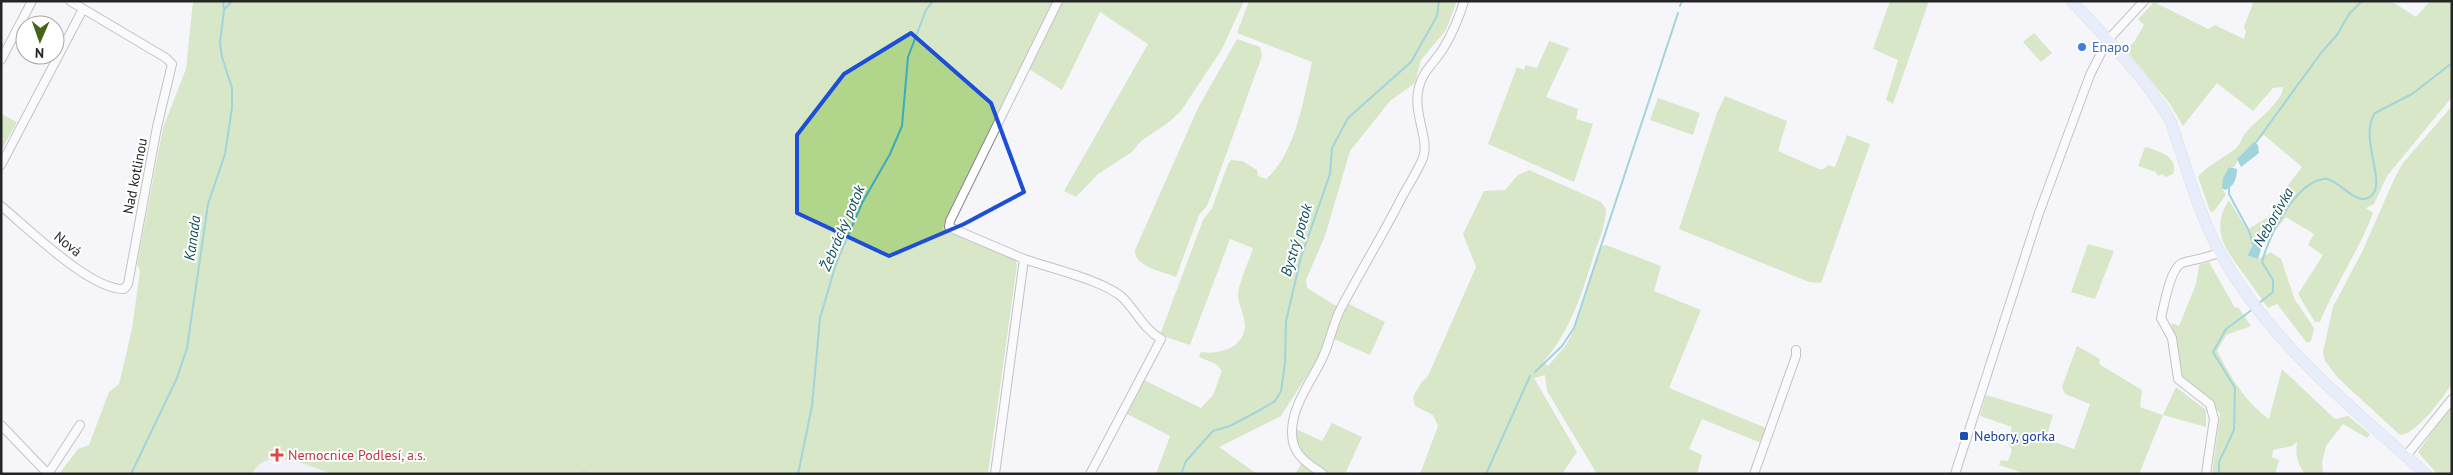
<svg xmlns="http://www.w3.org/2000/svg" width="2453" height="475" font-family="'PT Sans',sans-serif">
  <rect width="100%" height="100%" fill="#f5f6fa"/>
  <!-- medical -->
  <path fill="#eceafc" d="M246 437 381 474H235Z"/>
  <!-- green -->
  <path fill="#b1d58a" d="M193 1H1055L943 229 1015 260 1017 265 988 474H332C309 466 266 444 252 474H59L78 449 89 445 109 392 119 384 132 329 140 271 137 264 163 128 186 69Z
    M1062 1H1244L1222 49 1181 111 1169 122 1141 141 1132 152 1098 174 1076 197 1064 191 1148 44 1100 12 1062 90 1029 69Z
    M1249 1H1457L1446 30 1421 60 1415 83 1390 101 1350 151 1325 236 1306 280 1307 288 1338 307 1322 352 1281 416 1219 447 1257 474H1156L1170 436 1127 414 1144 380 1201 408 1213 395 1222 371 1216 364 1199 357 1201 352C1218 355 1244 348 1245 326 1245 316 1239 306 1238 296 1238 284 1249 261 1253 248L1230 239 1190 345 1160 335 1161 332 1203 220 1212 208 1228 164 1231 160 1242 161 1257 170 1258 176 1266 179C1295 155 1304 98 1312 62L1237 33Z
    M1890 1H1929L1893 104 1886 100 1898 60 1873 49Z
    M2251 1H2391L2416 17 2430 1H2452V97L2387 176 2374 204 2366 208 2373 213C2359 251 2335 284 2320 322H2315L2298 294 2323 255 2308 245 2314 234 2286 217 2262 246 2259 242 2248 256 2258 259 2271 252 2281 259 2295 300 2314 328 2311 341 2307 343 2277 304 2268 308C2261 299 2255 289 2248 280 2229 253 2208 233 2229 200L2247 230 2268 217 2278 205 2282 193 2302 167 2264 135 2241 155 2234 167H2229L2222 188 2226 195 2213 212 2210 211 2198 177C2205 167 2225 157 2235 149 2240 145 2241 140 2244 135 2253 122 2282 104 2283 87L2273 88 2253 111 2217 83 2183 126 2170 104 2126 50 2134 42 2144 25 2138 19 2154 2 2208 29 2215 25 2244 39 2246 31 2244 27 2253 3Z
    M2034 33 2052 53 2041 62 2023 42Z
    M1237 39 1260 47 1262 56 1215 185 1207 206 1199 215 1176 277C1164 272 1134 267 1135 250L1198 108Z
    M1549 41 1569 48 1546 97 1578 109 1576 119 1593 124 1574 182 1488 144 1517 67 1524 70 1526 65 1537 68Z
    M1725 96 1787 121 1778 151 1819 169H1824L1828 165 1835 167 1847 135 1870 144 1821 283 1809 282 1679 229 1717 113Z
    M1658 98 1700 113 1693 135 1650 120Z
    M2452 106V384C2443 397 2416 435 2400 435L2338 378 2325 361 2323 352 2333 307 2363 250 2395 177 2403 163Z
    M1 114 17 122 1 151Z
    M2145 147C2158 151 2179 156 2173 174L2166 177 2162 174 2158 176 2156 172 2138 166Z
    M1529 170 1601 202 1606 209C1606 223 1600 238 1595 251 1583 291 1571 331 1543 362L1548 366 1566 345 1574 330 1601 246 1606 245 1661 266 1654 291 1701 310 1669 388 1766 428 1761 443 1702 419 1689 449 1702 455 1697 474H1597L1547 391 1545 375 1534 378 1577 452 1562 474H1420L1438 426 1433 415 1415 406 1413 397 1421 383 1428 376 1476 267 1463 234 1484 191 1505 190 1518 175Z
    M2088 244 2114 251 2095 299 2071 292Z
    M2209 262 2235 308 2238 307 2251 326 2226 335 2217 351C2231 377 2244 401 2269 419L2282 369 2335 419 2348 416 2370 434 2367 438 2343 424 2326 446 2322 462 2323 474H2305C2297 463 2295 455 2297 442L2292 446 2273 450 2272 457 2279 460 2275 474H2212L2220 414 2206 395 2185 381 2181 374 2177 340 2171 329 2172 323 2179 326 2196 284 2199 265Z
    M1347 303 1385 322 1370 355 1334 339Z
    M2077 346 2100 359 2099 364 2142 390 2140 407 2163 415 2176 387 2206 410V427L2163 415 2139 474H2026L1999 465 2001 460 2008 461 2012 450 2008 444 2012 427 1980 416 1986 395 2053 415 2046 439 2074 449 2090 404 2065 394 2062 387Z
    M2450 407 2452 408V474H2437L2418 452Z
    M1332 423 1362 437 1345 474H1329L1307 460 1297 444 1296 429 1322 441Z
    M1301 464 1314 471 1313 474H1295Z"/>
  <!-- water -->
  <path fill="#3cabba" d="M2254 142 2258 145 2259 153 2241 167 2237 159Z
    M2229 167 2237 169C2237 178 2234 187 2225 190L2222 188 2223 178Z
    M2256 241 2262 246 2258 259 2248 256 2250 250Z"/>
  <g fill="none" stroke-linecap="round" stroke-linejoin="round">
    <!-- stream -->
    <path stroke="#3cabba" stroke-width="2" d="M223 1 224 9
      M1680 6 1682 1
      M2254 145 2321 53 2337 35 2349 14 2362 1
      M2229 187V194L2249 231 2253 244
      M2258 304 2273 292V280L2262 262C2269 236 2294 184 2323 179 2338 176 2358 212 2373 194 2385 179 2359 137 2375 113L2412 94 2452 63
      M1535 372 1562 346 1574 328 1678 13
      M131 474 177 378 187 348 208 204 225 154 232 108V88L222 57 220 43 224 10 232 1
      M584 474V472
      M798 474 812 406 820 318 836 264 862 203 890 154 902 126 908 57 926 10 933 1
      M1181 474 1186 461 1213 431 1230 426 1262 409 1275 401 1281 391 1285 363 1286 321 1301 257 1330 174 1332 148 1348 118 1411 62 1437 16 1439 1
      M1486 474 1530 376
      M2219 474V462L2234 430 2235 388 2213 352 2226 329 2253 309"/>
    <defs>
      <path id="minor" d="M1 60 32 1
        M1 165 83 9
        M1 206C28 228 90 290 124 289L128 284 157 127 172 64 166 58 70 1
        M1024 259C1049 268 1107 281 1124 299 1137 313 1144 329 1161 339L1090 474
        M1 425 48 474 80 425
        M2406 456 2452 399
        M995 474 1024 259 949 227 950 221 1058 1
        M1323 474C1310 465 1297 458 1293 442 1287 413 1309 385 1321 361 1330 344 1332 325 1341 308 1361 270 1384 233 1403 195 1410 183 1418 170 1423 158 1430 139 1412 113 1419 87 1423 71 1434 63 1443 49 1452 34 1459 18 1464 1
        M1754 474 1796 356V350
        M1955 474 2039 213 2090 75 2107 41 2144 1
        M2206 474 2214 419 2210 404 2178 379 2172 338 2161 318C2164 306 2170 268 2182 263 2194 259 2206 259 2220 252"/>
      <path id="major" d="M2072 1C2106 39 2146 77 2171 122 2185 163 2196 205 2215 243 2263 337 2349 405 2426 474"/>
    </defs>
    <!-- minor casing -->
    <use href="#minor" stroke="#86868a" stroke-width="10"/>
    <!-- major casing -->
    <use href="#major" stroke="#d3d3d4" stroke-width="12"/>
    <!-- minor -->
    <use href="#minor" stroke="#fff" stroke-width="8"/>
    <!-- major -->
    <use href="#major" stroke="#d4e2fc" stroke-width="10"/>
  </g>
  <!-- marked area -->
  <path d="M0 0H2453V475H0ZM911 33 991 103 1024 192 964 224 889 256 797 213V135L844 74Z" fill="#f5f6fa" fill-opacity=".55" fill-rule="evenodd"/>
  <path fill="none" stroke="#1d4ed8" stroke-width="4" stroke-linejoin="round" d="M911 33 991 103 1024 192 964 224 889 256 797 213V135L844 74Z"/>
  <!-- markers -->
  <circle fill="#3f7fe0" stroke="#fff" stroke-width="2" cx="2082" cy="47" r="5"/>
  <rect fill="#1a4fb4" stroke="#fff" stroke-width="2" x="1959" y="431" width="10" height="10" rx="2.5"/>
  <path fill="#e0444e" stroke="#fff" stroke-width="2" d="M274.5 447.5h5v5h5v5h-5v5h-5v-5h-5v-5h5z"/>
  <g text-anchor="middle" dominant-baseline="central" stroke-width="4" stroke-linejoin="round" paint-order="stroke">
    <!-- shop labels -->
    <g font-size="14" fill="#366cbe" stroke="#fff" text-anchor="start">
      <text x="2092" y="47">Enapo</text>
    </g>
    <!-- street labels -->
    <g font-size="14" fill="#252527" stroke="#fff">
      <text transform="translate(135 176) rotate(-79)">Nad kotlinou</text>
      <text transform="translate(68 244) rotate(39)">Nová</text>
    </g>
    <!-- transit labels -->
    <g font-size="14" fill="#164399" stroke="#fff" text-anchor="start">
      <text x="1974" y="436">Nebory, gorka</text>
    </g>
    <!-- health labels -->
    <g font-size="14" fill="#be3a42" stroke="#fff" text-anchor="start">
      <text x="288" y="455">Nemocnice Podlesí, a.s.</text>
    </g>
    <!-- water labels -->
    <g font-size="15" font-style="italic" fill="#0b4d55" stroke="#fff">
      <text transform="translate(2273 217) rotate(-60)">Neborůvka</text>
      <text transform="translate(842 228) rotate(-67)">Žebrácký potok</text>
      <text transform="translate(192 238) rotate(-82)">Kanada</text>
      <text transform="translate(1296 240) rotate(-73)">Bystrý potok</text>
    </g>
  </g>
  <!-- border -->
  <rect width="2453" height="475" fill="none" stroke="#252527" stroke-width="5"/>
  <!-- north arrow -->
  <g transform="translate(40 40) rotate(182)"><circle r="24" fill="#ffffff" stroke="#a8a8a9"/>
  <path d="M0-4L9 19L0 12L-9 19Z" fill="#436318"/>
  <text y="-8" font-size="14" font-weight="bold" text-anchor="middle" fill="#252527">N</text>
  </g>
</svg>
